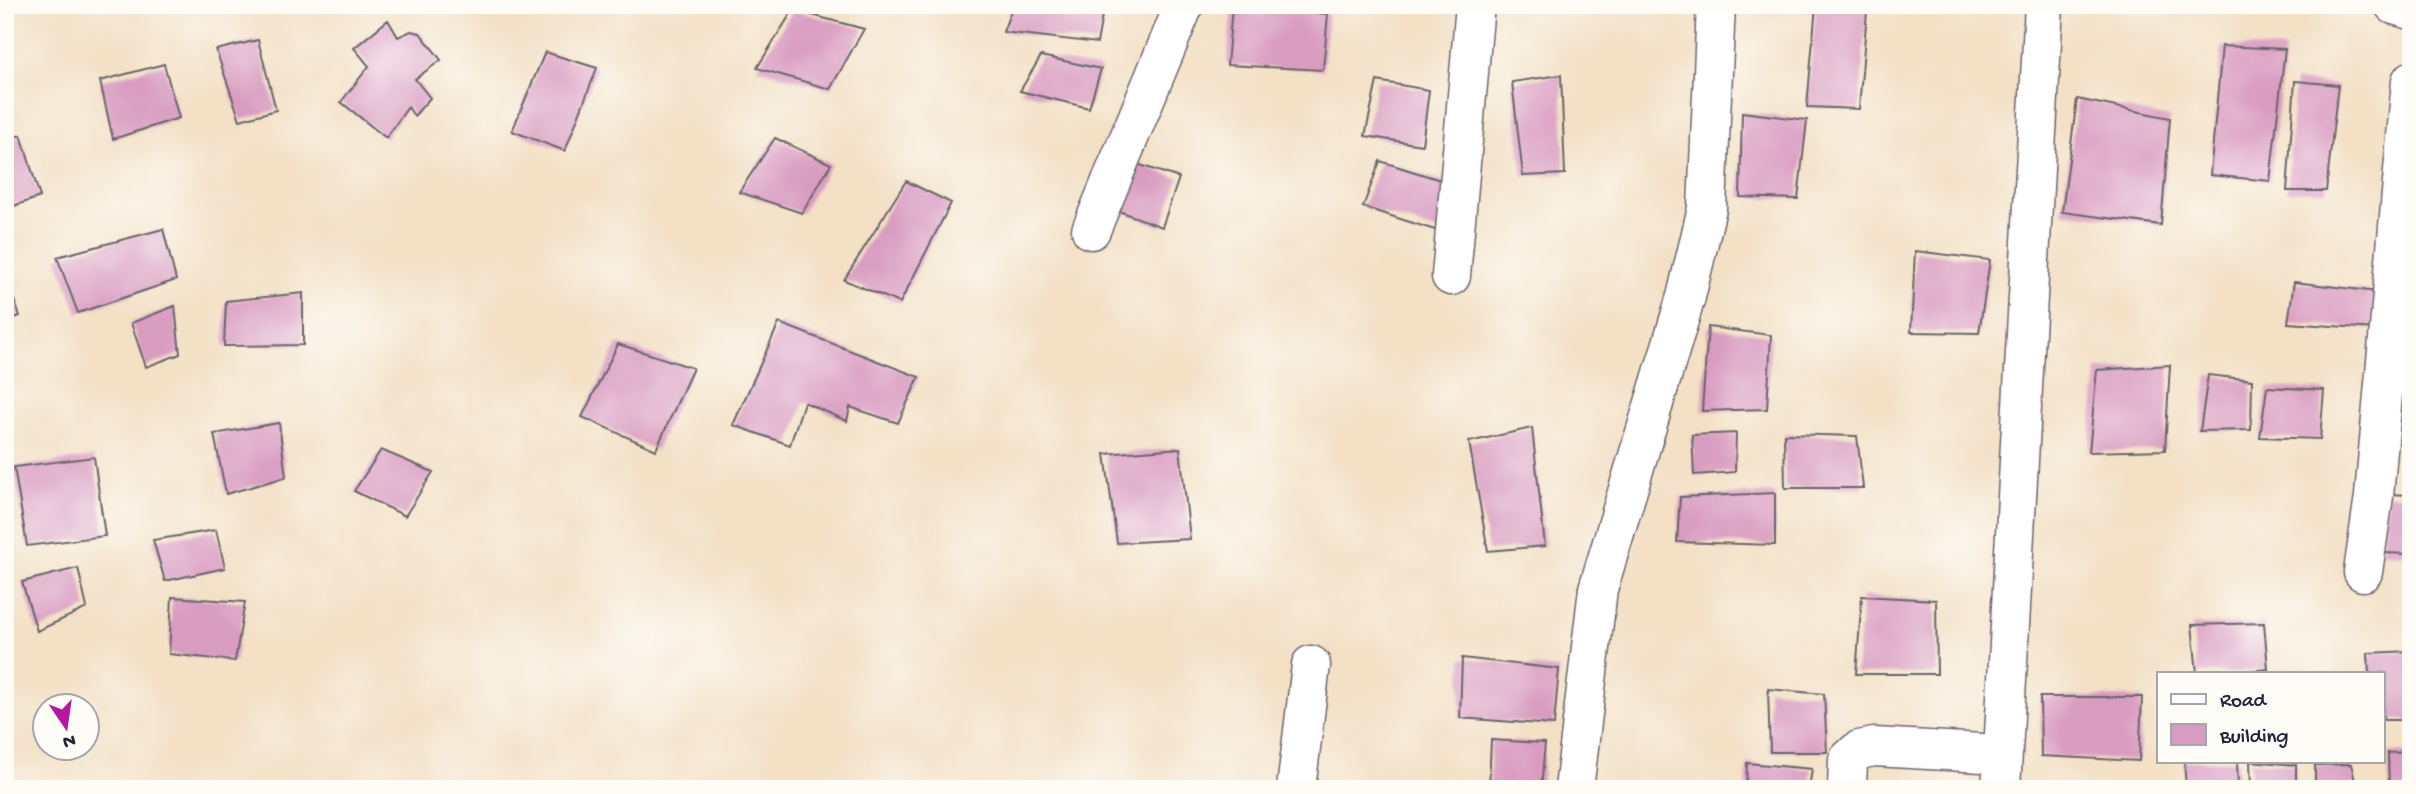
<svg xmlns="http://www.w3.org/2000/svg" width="2416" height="794" font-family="'Gochi Hand',sans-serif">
  <rect width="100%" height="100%" fill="#fdfcf7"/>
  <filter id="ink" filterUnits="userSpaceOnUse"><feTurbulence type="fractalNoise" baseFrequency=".0143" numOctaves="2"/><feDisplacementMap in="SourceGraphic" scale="14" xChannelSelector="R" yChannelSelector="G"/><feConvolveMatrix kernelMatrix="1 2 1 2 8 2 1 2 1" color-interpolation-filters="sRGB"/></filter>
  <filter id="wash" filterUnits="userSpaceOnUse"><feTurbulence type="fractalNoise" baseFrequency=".00686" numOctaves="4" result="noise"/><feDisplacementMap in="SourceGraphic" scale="28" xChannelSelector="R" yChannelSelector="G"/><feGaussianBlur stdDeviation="1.57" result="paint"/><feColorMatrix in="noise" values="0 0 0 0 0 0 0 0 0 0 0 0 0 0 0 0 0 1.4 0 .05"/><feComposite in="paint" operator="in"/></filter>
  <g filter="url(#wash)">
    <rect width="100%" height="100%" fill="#f3e0c5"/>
    <g id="blocks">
      <!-- building -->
      <path fill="#d99cc1" d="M1013 5H1104L1097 43 1003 32Z
        M1816 5H1839L1867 11 1859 109 1807 107Z
        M1232 7 1328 14 1323 70 1227 65Z
        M793 10 864 29 830 89 757 68Z
        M388 20 398 37 411 31 420 33 441 60 415 79 430 98 414 116 408 107 386 138 341 102 369 66 354 48Z
        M258 40 276 110 240 120 216 50Z
        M2222 46 2285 49 2270 181 2210 175Z
        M545 52 597 68 565 151 512 131Z
        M1041 56 1101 69 1089 108 1020 91Z
        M164 64 179 118 113 139 100 81Z
        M1561 75 1565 174 1523 176 1512 82Z
        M1377 81 1429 90 1422 145 1365 136Z
        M2295 81 2338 85 2326 191H2287Z
        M2077 99 2170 118 2161 225 2062 212Z
        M1742 112 1807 120 1798 199 1740 197Z
        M21 135 40 197 5 209V140Z
        M775 138 831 164 802 213 739 192Z
        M1380 161 1450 183 1441 232 1363 207Z
        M1137 164 1179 178 1162 227 1116 210Z
        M906 181 951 203 900 303 844 280Z
        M163 229 176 280 78 313 57 257Z
        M1915 251 1990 260 1979 333 1911 332Z
        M5 275 20 316 5 322Z
        M2294 282 2378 292 2376 329 2288 323Z
        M303 293V345L224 346 226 301Z
        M175 306 180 354 146 367 131 323Z
        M779 323 919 377 898 423 850 407 847 421 804 402 790 445 733 425Z
        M1708 327 1771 335 1767 409 1702 411Z
        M618 344 693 368 656 450 582 417Z
        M2170 365 2165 450 2089 452 2097 370Z
        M2208 375 2252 380 2251 430 2200 431Z
        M2267 387 2324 390 2320 439 2260 437Z
        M279 423 286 477 226 494 214 434Z
        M1532 428 1545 546 1488 551 1469 442Z
        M1736 433 1735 472 1694 475 1692 435Z
        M1784 434 1857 436 1863 488H1785Z
        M1180 448 1190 539 1117 543 1105 454Z
        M381 450 433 472 405 516 354 491Z
        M94 457 105 536 27 546 14 467Z
        M1775 493V545L1677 542 1680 497Z
        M2388 494 2411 495V554L2382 553Z
        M216 530 225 568 165 581 153 540Z
        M78 568 87 608 37 631 22 582Z
        M1862 596 1936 600 1937 674H1856Z
        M172 597 245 602 235 661 169 654Z
        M2264 623 2268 669 2229 673H2197L2192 625Z
        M2411 651V720H2383V673H2369L2368 653Z
        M1462 658 1559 669 1554 725 1460 718Z
        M1768 689 1824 694 1827 752H1770Z
        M2040 697H2142L2139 761 2041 756Z
        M1491 740 1545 743 1541 789H1489Z
        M2411 752V789H2389L2388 753Z
        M2184 761H2237L2238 789H2186Z
        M2250 761 2296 765V789H2251Z
        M1747 763 1812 769 1809 789H1746Z
        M2351 764 2357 789H2315V765Z"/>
    </g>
  </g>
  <g filter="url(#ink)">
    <use href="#blocks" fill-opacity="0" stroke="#6b646b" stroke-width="2"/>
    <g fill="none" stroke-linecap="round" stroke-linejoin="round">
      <defs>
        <path id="minor" d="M1091 230 1184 5
          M1451 276 1475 5
          M2363 572 2374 496 2411 81
          M1296 789 1311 665
          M1574 789 1598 589 1686 297 1707 208 1716 5
          M1847 789 1848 760 1859 750 1874 747 2001 754
          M2001 789 2044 5"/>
        <path id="major" d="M2394 5 2411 10"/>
      </defs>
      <!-- minor casing -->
      <use href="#minor" stroke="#6b646b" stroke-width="41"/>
      <!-- major casing -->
      <use href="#major" stroke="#6b646b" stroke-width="41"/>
      <!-- minor -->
      <use href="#minor" stroke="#fff" stroke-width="38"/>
      <!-- major -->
      <use href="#major" stroke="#fff" stroke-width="38"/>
    </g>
  </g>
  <!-- margin -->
  <rect width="2416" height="794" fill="none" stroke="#fdfcf7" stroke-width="28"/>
  <!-- legend -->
  <rect x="2157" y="672" width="228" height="91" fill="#fdfcf7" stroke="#a5a5ac" stroke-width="2"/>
  <rect x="2171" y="694" width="35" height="10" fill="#ffffff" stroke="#a5a5ac" stroke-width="2"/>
  <text x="2220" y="706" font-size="21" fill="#22223b">Road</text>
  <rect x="2171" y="724" width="35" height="21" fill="#d99cc1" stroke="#a5a5ac" stroke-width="2"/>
  <text x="2220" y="742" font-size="21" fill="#22223b">Building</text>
  <!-- north arrow -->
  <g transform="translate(66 727) rotate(167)"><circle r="33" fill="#fdfcf7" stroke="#a5a5ac" stroke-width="2"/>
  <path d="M0-5L12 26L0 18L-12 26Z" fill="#b5179e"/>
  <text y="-10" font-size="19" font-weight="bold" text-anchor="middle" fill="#22223b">N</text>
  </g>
</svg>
